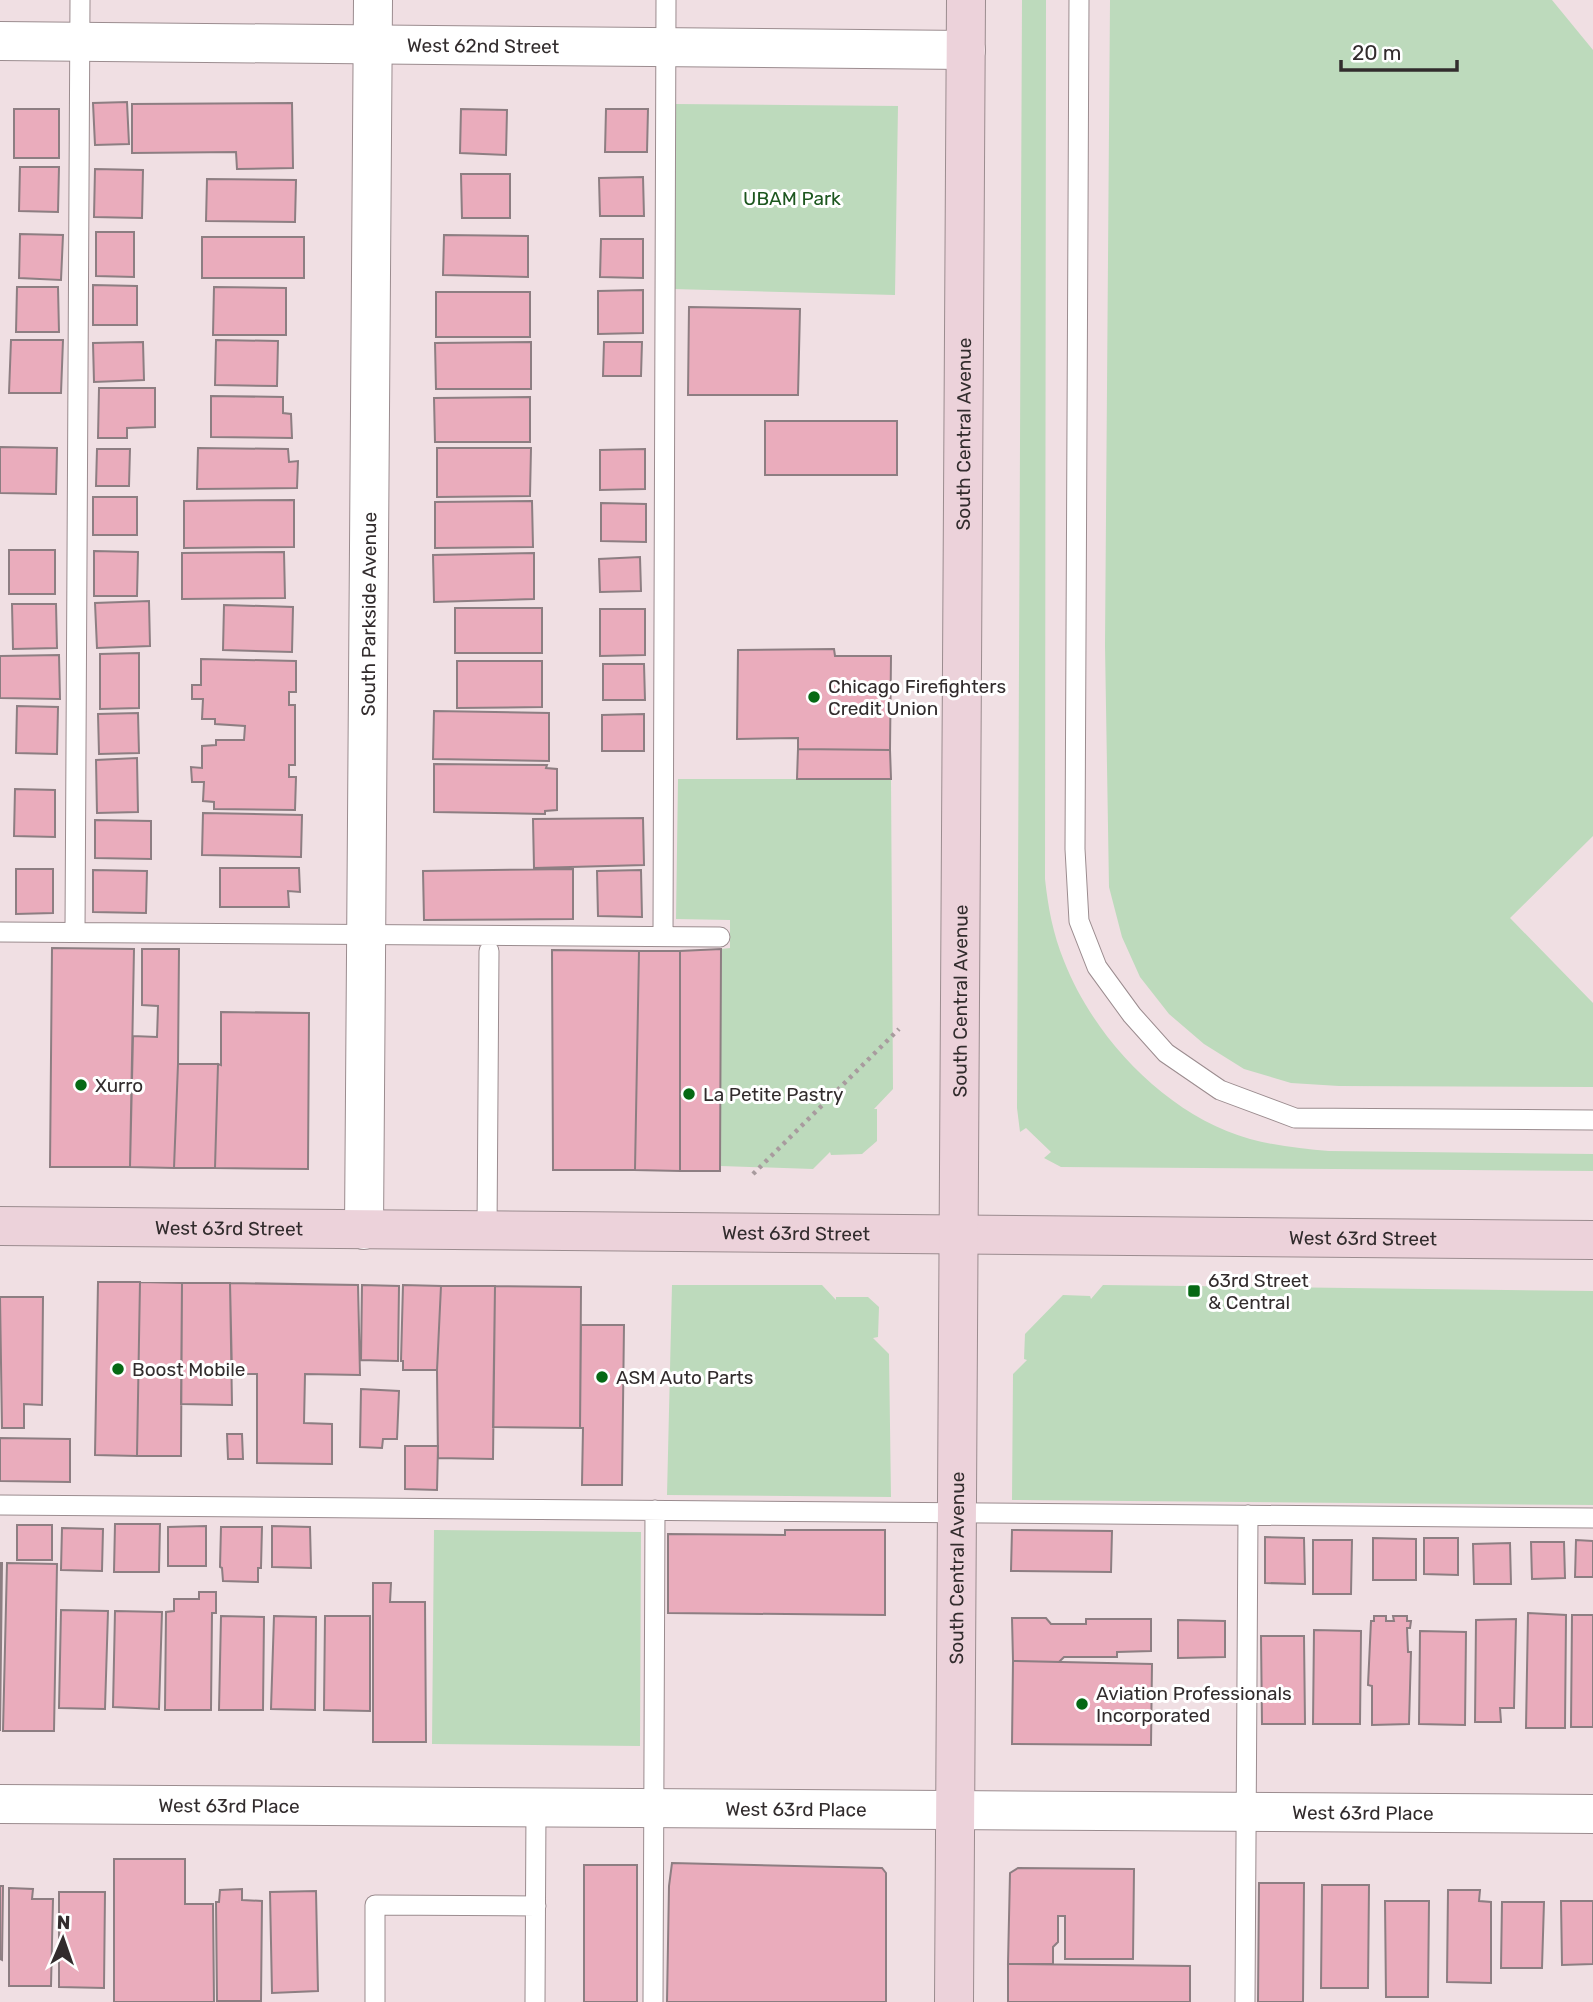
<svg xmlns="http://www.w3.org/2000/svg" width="1593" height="2002" font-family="Rubik,sans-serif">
  <rect width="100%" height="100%" fill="#f0dfe3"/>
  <!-- green -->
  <path fill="#bddabc" d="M1022 0H1046L1045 879C1048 907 1053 934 1064 961 1095 1040 1168 1116 1250 1139 1276 1146 1303 1149 1329 1151L1593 1154V1171L1061 1167 1044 1158 1051 1152 1026 1128 1020 1132 1017 1108Z
    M1110 0H1552L1593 50V836L1510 918 1593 1003V1087L1339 1086 1291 1083 1244 1069 1204 1044 1169 1014 1140 977 1122 937 1109 887 1105 646Z
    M675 104 898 106 895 295 673 289Z
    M678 779H891L893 1089 874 1109H877V1141L862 1154 831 1155 830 1152 813 1169 721 1166V949L730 948V920L676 919Z
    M672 1285H822L836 1300V1297H868L879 1307 878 1337 873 1338 889 1354 891 1497 667 1495Z
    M1103 1285 1593 1291V1505L1012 1500 1013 1374 1027 1360 1024 1359 1025 1334 1063 1295 1090 1296 1091 1299Z
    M434 1530 641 1532 640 1746 432 1744Z"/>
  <!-- building -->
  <path fill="#eaacbc" stroke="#8d7e82" stroke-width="2" d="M127 102 129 144 95 145 93 103Z
    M292 103 293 168 237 169 236 152 132 153V104Z
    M14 109H59V158H14Z
    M461 109 507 110 506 155 460 153Z
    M606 109H648L647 152H605Z
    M20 167H59L58 212 19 211Z
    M95 169 143 170 142 218 94 217Z
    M461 174H510V218H462Z
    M643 177 644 216H600L599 178Z
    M207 179 296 180 295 222 206 221Z
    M96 232H134V277L96 276Z
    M20 234 63 235 61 280 19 278Z
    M444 235 528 236V277L443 275Z
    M202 237H304V278H202Z
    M601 239H643V278L600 277Z
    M93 285 137 286V325H93Z
    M17 287H58L59 332H16Z
    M214 287 286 288V335H213Z
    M643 290V333L598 334V291Z
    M436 292H530V337H436Z
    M689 307 800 309 798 395H688Z
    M11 340H63L61 393H9Z
    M216 340 278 341 277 386 215 385Z
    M143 342 144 380 94 382 93 343Z
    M531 342V389H436L435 343Z
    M604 342H642L641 376H603Z
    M99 388H155V427L127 428V438H98Z
    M211 396 283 397V413L291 414 292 438 211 437Z
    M530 397V442H435L434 398Z
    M765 421H897V475H765Z
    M0 447 57 448 56 494 0 493Z
    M198 448 288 449 289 462 298 461 297 488 197 489Z
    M437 448H531L530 496 437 497Z
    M97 449H130L129 486H96Z
    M645 449V489L600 490V450Z
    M93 497H137V535H93Z
    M294 500V547L184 548V501Z
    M532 501 533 547 435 548V502Z
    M601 503 646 504V542L601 541Z
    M9 550H55V594H9Z
    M94 551 138 552 137 596H94Z
    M284 552 285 598 182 599V553Z
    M534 553V599L434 602 433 555Z
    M640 557 641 591 600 592 599 559Z
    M149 601 150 646 97 648 95 603Z
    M12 604H56L57 648 13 649Z
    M224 605 293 607 292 652 223 650Z
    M455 608H542V653H455Z
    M600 609H645V655L600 656Z
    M834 649 835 656H891L890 750 798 749V738L737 739 738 650Z
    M139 653V708L100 709V654Z
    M59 655 60 699 0 698V656Z
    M201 659 296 661V692H289V705H295V765H289V777H296L295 810 214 809V802L203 801 204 782H192L191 767 202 768V746L216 745V740H244L245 726 215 724V719H202L203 699H192V685H201Z
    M457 661H542V707L457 708Z
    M603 664H644L645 700H603Z
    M17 706 58 707 57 754 16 753Z
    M434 711 549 713V761L433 759Z
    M138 713 139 753 99 754 98 714Z
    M644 714V751H602V715Z
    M798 749 890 750 891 779H797Z
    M137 758 138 812 97 813 96 760Z
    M434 764 547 765 546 768 557 769V810L545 811V814L434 812Z
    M15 789 55 790V837L14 836Z
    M203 813 302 815 301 857 202 855Z
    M643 818 644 865 534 868 533 819Z
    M95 820 151 821V859L95 858Z
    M220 868H299L300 892 288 891 289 907H220Z
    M16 869H53V913L16 914Z
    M573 869V919L424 920 423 871Z
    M93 870 147 871 146 913 93 912Z
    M641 870 642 917 598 916 597 871Z
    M52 948 134 949 130 1167H50Z
    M142 949H179L178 1064 174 1168 130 1167 133 1036 157 1037 158 1006 142 1005Z
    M721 949 720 1171H680V951Z
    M552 950 639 951 635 1170H553Z
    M639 951H680V1171L635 1170Z
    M221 1012 309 1013 308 1169 215 1168 218 1064 221 1065Z
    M178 1064H218L215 1168H174Z
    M98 1282H140L137 1456 95 1455Z
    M140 1282 182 1283 181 1456H137Z
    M182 1283H230L232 1405 181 1404Z
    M230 1283 358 1285 360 1375 305 1374 304 1423 332 1424V1464L257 1463V1374H232Z
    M362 1285 399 1286 398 1361 361 1360Z
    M403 1285 441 1286 437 1370H403V1361H401Z
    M441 1286H495L493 1459 438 1458 437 1370Z
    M495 1286 581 1287 580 1428 493 1427Z
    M0 1297H43L42 1405 24 1404V1428H2Z
    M581 1325H624L622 1485H582L583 1428H580Z
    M361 1389 399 1391 397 1439H383L382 1448 360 1447Z
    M227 1434H242L243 1459H228Z
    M0 1438 70 1439V1482L0 1481Z
    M405 1446H438L437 1490 405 1489Z
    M115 1524H160L159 1572H114Z
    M17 1525H52V1560H17Z
    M206 1526V1566H168V1527Z
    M272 1526 310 1527 311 1568 272 1567Z
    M221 1527H262L261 1568H258V1582L223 1581 222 1568 220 1567Z
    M62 1528 103 1529 102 1571 61 1570Z
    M785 1530H885V1615L668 1613V1534L785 1535Z
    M1012 1530 1112 1531 1111 1572 1011 1571Z
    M1265 1537 1304 1538 1305 1584 1265 1583Z
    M1373 1538 1416 1539V1580H1373Z
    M1424 1538H1458V1575L1424 1574Z
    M1313 1540H1352L1351 1594H1313Z
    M1576 1540 1593 1541V1577H1575Z
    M1531 1542H1564L1565 1578 1532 1579Z
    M1510 1543 1511 1584H1474L1473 1544Z
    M0 1563H2L0 1731Z
    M7 1563 57 1564 54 1731H3Z
    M373 1583H391L390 1602H425L426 1742H373Z
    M199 1592H216V1613H212L211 1710H165L166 1612 174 1611V1599H199Z
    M61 1610 108 1611 105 1709 59 1708Z
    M115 1611 162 1612 159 1709 113 1707Z
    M1528 1613 1566 1615 1565 1728H1526Z
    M1572 1615H1593V1727H1571Z
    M221 1616 264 1617 263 1710H219Z
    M274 1616 316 1617 315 1710 271 1709Z
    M325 1616H370V1711L324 1710Z
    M1374 1616H1386V1621H1394L1393 1616H1407V1621H1411L1410 1628H1407L1408 1652H1411L1409 1724 1372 1725V1686L1368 1685 1371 1621H1374Z
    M1012 1618H1046L1051 1624H1086V1619H1151V1651L1117 1652V1657H1064L1059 1662 1013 1661Z
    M1516 1619 1514 1708H1500L1501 1722H1475L1476 1620Z
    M1178 1620 1225 1621V1657L1178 1658Z
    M1314 1630 1361 1631 1360 1724H1313Z
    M1420 1631 1466 1632 1465 1725 1419 1724Z
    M1261 1636H1304L1305 1724H1262Z
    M1013 1661 1152 1664 1151 1745 1012 1744Z
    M114 1859H185V1904H213L214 2002H114Z
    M672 1863 882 1868 886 1873V2002H667L669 1886Z
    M584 1865H637V2002H584Z
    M1018 1868 1134 1869 1133 1959H1065V1916H1058V1942L1053 1947V1964H1008L1010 1873Z
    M1259 1883H1304L1303 2002H1258Z
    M1322 1885H1369L1368 1988H1321Z
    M0 1886H3L2 1960 0 1959Z
    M9 1888 33 1889 32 1899H53L51 1986H9Z
    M242 1889V1900L262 1901 261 2001H217L216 1902H219L220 1890Z
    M1448 1890H1480L1479 1901 1491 1902V1983L1447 1982Z
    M316 1891 318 1991 272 1993 270 1892Z
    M59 1892H105L104 1988 59 1987Z
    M1385 1901H1429L1428 1997H1386Z
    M1561 1901H1593V1964L1562 1965Z
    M1502 1902H1544L1542 1968H1501Z
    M1008 1964 1190 1966V2002H1008Z"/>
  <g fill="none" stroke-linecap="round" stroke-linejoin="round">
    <defs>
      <path id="lane" d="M1079 0 1075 849 1079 921 1097 967 1132 1015 1166 1053 1220 1090 1295 1118 1593 1120
        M0 932 720 937
        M75 932 80 0
        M663 936 666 0
        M487 1231 489 951
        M0 1505 1593 1518
        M375 2002V1905L536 1906
        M535 2002 536 1807
        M653 2002 655 1510
        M1245 2002 1248 1515"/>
      <g id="street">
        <path id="s1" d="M0 41 966 50"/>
        <path id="s2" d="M364 1230 373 0"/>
        <path id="s3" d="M0 1804 1593 1814"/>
      </g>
      <g id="secondary">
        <path id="s4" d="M0 1226 1593 1240"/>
        <path id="s5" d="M954 2002 966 0"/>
      </g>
    </defs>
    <!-- lane casing -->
    <use href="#lane" stroke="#9b8c8f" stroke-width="21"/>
    <!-- street casing -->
    <use href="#street" stroke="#9b8c8f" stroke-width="40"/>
    <!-- secondary casing -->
    <use href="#secondary" stroke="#9b8c8f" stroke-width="40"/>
    <!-- path -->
    <path stroke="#a89b9e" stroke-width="4.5" stroke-dasharray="3.5 5" stroke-linecap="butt" d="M753 1174 899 1029"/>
    <!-- lane -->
    <use href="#lane" stroke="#fff" stroke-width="19"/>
    <!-- street -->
    <use href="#street" stroke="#fff" stroke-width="38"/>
    <!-- secondary -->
    <use href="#secondary" stroke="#ecd2da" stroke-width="38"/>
  </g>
  <!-- markers -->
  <g fill="#066914" stroke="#fff" stroke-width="2.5">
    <circle cx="814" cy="697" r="7"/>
    <circle cx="81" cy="1085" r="7"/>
    <circle cx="689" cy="1094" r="7"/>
    <rect x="1187" y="1284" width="14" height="14" rx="3.5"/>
    <circle cx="118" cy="1369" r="7"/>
    <circle cx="602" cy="1377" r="7"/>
    <circle cx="1082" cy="1704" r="7"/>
  </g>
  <g text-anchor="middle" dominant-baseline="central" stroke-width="6" stroke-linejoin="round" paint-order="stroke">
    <!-- street labels -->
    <g font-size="19" fill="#322c2d" stroke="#fff">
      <text stroke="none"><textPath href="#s1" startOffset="483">West 62nd Street</textPath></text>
      <text stroke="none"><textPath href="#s5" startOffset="1568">South Central Avenue</textPath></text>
      <text stroke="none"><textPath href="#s2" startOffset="616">South Parkside Avenue</textPath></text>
      <text stroke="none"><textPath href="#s5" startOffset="1001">South Central Avenue</textPath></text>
      <text stroke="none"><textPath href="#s4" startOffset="229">West 63rd Street</textPath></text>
      <text stroke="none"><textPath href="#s4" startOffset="796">West 63rd Street</textPath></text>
      <text stroke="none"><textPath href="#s4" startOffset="1363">West 63rd Street</textPath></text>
      <text stroke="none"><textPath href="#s5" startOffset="434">South Central Avenue</textPath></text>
      <text stroke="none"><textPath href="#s3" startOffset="229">West 63rd Place</textPath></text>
      <text stroke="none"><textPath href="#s3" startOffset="796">West 63rd Place</textPath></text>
      <text stroke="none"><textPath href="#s3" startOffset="1363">West 63rd Place</textPath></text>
    </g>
    <!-- park labels -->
    <g font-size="19" fill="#1d571f" stroke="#fff">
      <text x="792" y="198">UBAM Park</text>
    </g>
    <!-- poi labels -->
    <g font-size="19" fill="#322c2d" stroke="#fff" text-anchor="start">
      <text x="828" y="686">Chicago Firefighters<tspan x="828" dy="22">Credit Union</tspan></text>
      <text x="95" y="1085">Xurro</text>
      <text x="703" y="1094">La Petite Pastry</text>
      <text x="1208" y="1280">63rd Street<tspan x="1208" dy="22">&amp; Central</tspan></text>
      <text x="132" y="1369">Boost Mobile</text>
      <text x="616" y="1377">ASM Auto Parts</text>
      <text x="1096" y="1693">Aviation Professionals<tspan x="1096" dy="22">Incorporated</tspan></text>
    </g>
  </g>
  <!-- north arrow -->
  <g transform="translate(63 1939) rotate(2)" stroke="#ffffff" stroke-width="5" paint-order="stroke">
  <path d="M0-5L12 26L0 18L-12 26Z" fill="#322c2d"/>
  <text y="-10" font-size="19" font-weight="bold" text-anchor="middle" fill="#322c2d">N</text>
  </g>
  <!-- scale -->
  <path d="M1341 60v10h116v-10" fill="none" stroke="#322c2d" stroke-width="3.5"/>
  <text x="1352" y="60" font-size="21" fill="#322c2d" stroke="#ffffff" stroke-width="5" paint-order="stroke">20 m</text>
</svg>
